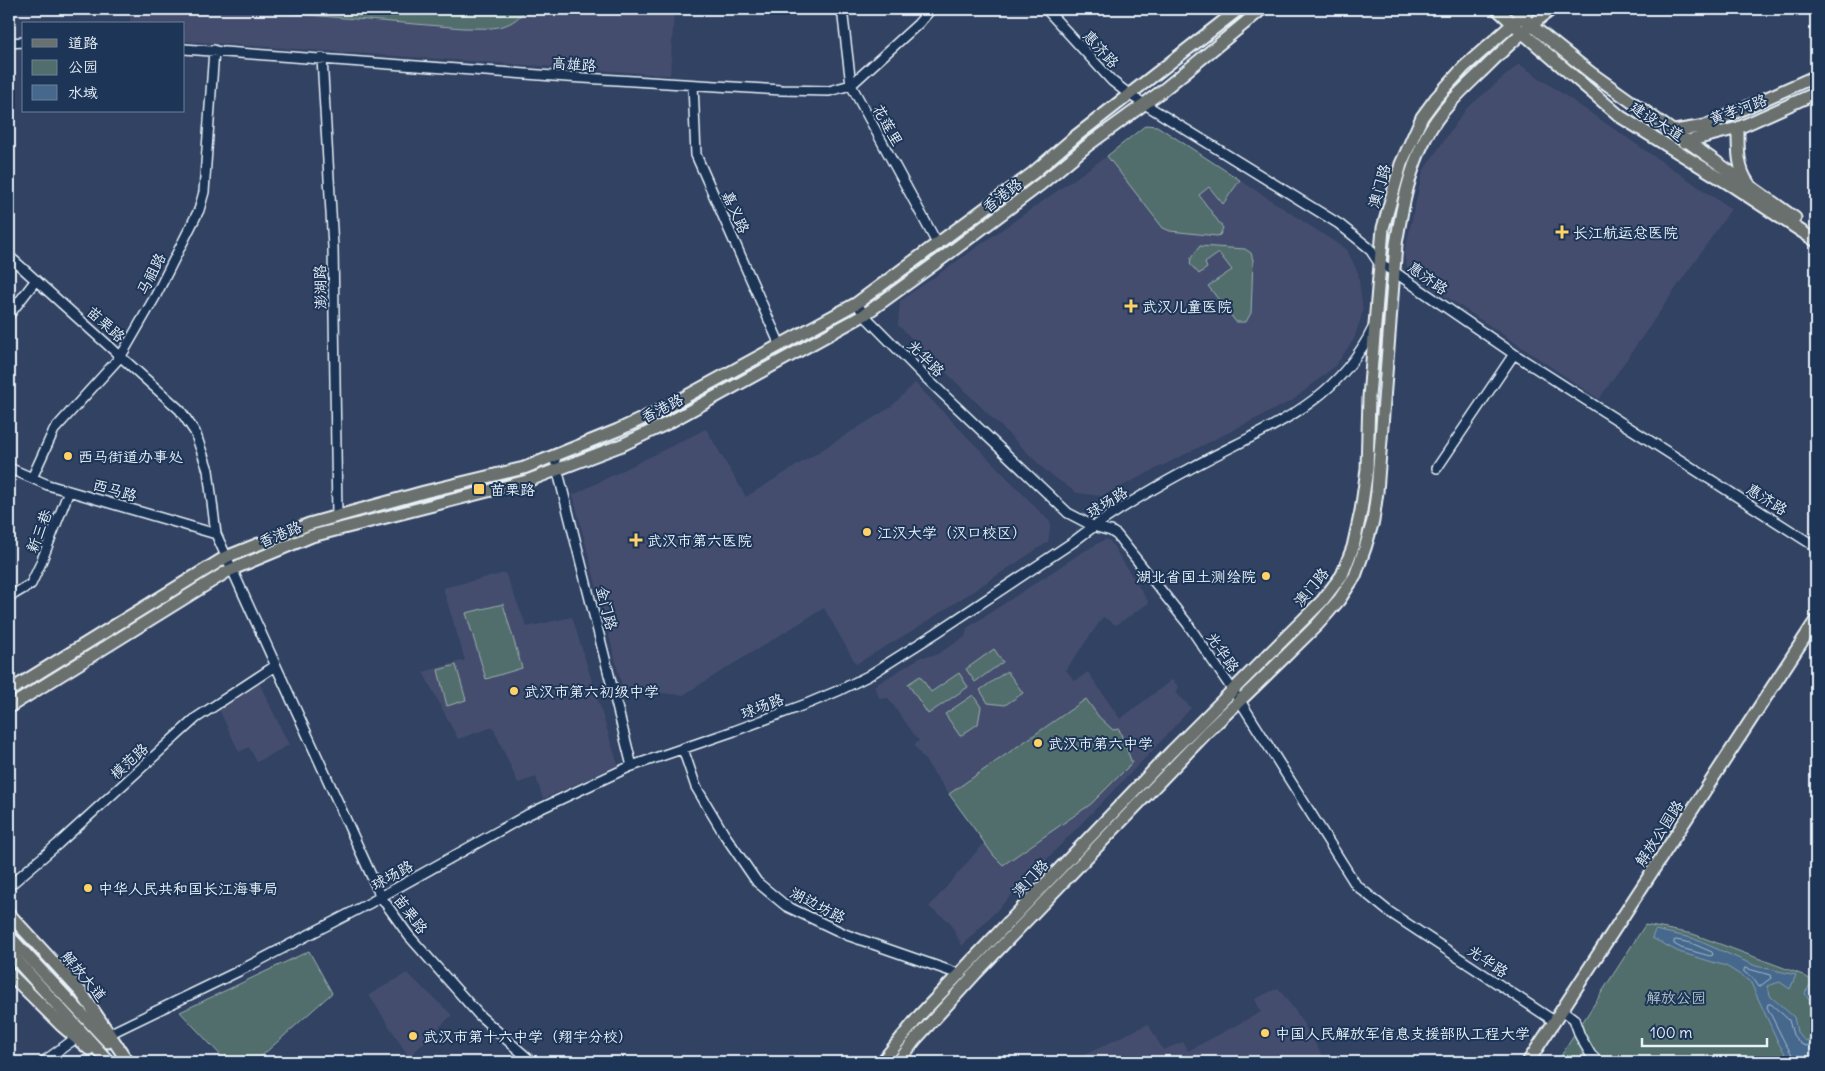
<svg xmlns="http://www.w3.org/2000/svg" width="1825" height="1071" font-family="Delius,'LXGW WenKai TC',sans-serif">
  <rect width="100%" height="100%" fill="#324263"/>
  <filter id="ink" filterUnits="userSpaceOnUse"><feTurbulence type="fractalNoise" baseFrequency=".02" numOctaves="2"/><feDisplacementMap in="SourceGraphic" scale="10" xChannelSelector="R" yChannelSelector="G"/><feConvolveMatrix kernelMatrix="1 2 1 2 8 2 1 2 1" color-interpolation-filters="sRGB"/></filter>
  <g filter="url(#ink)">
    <!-- built -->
    <path fill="#444e6e" d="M131 9H237L463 28H496L526 9 674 10 670 75 184 41V24H130Z
      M1519 64 1731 209 1599 399 1408 271 1404 254 1423 171 1466 109Z
      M1146 125 1157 126 1347 250 1358 273 1363 311 1354 339 1335 366 1293 400 1102 496 1077 493 1047 472 898 325 900 301 1107 156Z
      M915 383 1051 523 1048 542 915 629 856 664 824 608 683 695 623 690 573 495 706 429 746 497 891 407Z
      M1106 539 1110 541 1149 603 1116 625 1103 617 1066 670 1075 681 1088 672 1120 719 1172 680 1179 687 1175 692 1191 708 1152 751 962 946 950 922 929 907 984 843 914 745 919 741 888 698 880 699 874 686 921 657 936 655 960 640 965 637 967 628 1081 553Z
      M505 573 527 627 572 617 618 765 543 799 536 777 518 783 493 727 458 739 423 672 465 660 443 588Z
      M259 683 289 745 257 762 249 747 239 752 219 709Z
      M407 973 452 1015 409 1057 369 995Z
      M1278 988 1297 1013 1326 1062H1070L1148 1024 1163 1050 1183 1042 1188 1051 1261 1012 1255 999Z"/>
    <!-- green -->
    <path fill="#516e6c" stroke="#9cb0b2" d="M237 9H526C509 32 489 28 463 28Z
      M1146 125 1157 126 1240 180 1223 204 1209 187 1199 195 1223 228 1220 235 1217 236 1170 231 1163 228 1107 156Z
      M1200 246 1245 249 1251 253 1253 260 1251 313 1246 322H1236L1208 286 1232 270 1219 253 1205 263 1207 268 1199 274 1190 264 1191 258Z
      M503 604 522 668 486 679 466 613Z
      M994 649 1003 662 975 682 966 669Z
      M456 665 466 700 447 706 438 670Z
      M1007 671 1023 693 1005 705 988 703 980 690Z
      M959 673 968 687 928 714 908 684 920 676 931 692Z
      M973 695 981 707 978 724 960 736 945 714Z
      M1086 699 1099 717 1113 730 1119 729 1132 763 1091 804 1003 865 994 856 949 794Z
      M1645 925 1693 934 1803 975 1816 983V1062H1557Z
      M309 951 332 993 255 1062H227L180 1012Z"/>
    <!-- water -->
    <path fill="#45688c" stroke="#869fb7" d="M1655 930 1692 938 1756 966 1796 975 1790 989 1780 982 1767 986 1771 997 1794 1017 1797 1032 1805 1041 1816 1037V1062H1791L1779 1044 1750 981 1726 966 1679 952 1652 938Z
      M1810 985 1816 991V1020L1815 1011 1805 993Z"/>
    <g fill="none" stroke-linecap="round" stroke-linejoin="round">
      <!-- shore -->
      <path stroke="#a7bacd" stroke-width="1" d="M1676 940 1691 943 1712 952 1713 955 1710 956 1681 948 1674 944V941Z
        M1745 968 1770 975 1771 978 1759 987 1753 978 1744 972Z
        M1795 1062 1794 1058 1784 1041 1767 1007 1768 1004H1771L1789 1020 1793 1035 1801 1044 1806 1046 1816 1042"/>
      <defs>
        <path id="minor" d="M842 9 851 85 938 245
          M1046 9 1112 81 1130 95 1339 224 1369 248 1379 263 1393 271 1514 354 1816 547
          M9 43 24 42
          M184 49 567 77 782 90 829 91 851 85 918 24 931 9
          M322 58 333 247 337 516
          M693 85 696 155 780 345
          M9 256 180 410 195 432 208 470 216 534 381 897 409 936 479 1015 532 1062
          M857 303 864 315 923 375 1068 513 1093 526 1111 531 1117 535 1187 623 1240 701 1356 885 1388 911 1554 1021
          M9 315 36 280
          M554 456 632 766
          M9 468 48 485 216 534
          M1437 468 1514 354
          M32 478 54 430 121 356 155 297 199 210 204 192 214 50
          M9 597 31 584 40 565 69 491
          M683 749 696 787 724 834 757 882 786 906 847 935 959 974
          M9 886 58 844 196 718 275 666
          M1561 1009 1574 1019 1580 1036 1591 1055 1599 1062
          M109 1034 239 971 368 904 529 814 629 767 734 731 809 703 840 690 868 676 936 633 1073 542C1110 513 1152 489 1193 467 1264 428 1335 407 1373 328
          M43 1062 76 1038"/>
        <path id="major" d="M1497 9 1523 33 1621 117 1731 185 1816 241
          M1515 9 1531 25 1591 73 1795 218
          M1738 128C1738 147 1737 169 1749 184
          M1674 131 1705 126 1816 76
          M1684 142 1738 128 1816 93
          M9 691 226 557 309 524 424 492 524 468 618 430 663 409 857 303 1033 173 1076 136 1239 9
          M9 707 228 571 312 536 527 481 622 445 668 423 864 315 944 257 1041 184 1088 145 1162 91 1262 9
          M9 914 81 992 128 1062
          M9 936 108 1042
          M9 952 109 1062
          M9 973 61 1025 89 1049
          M882 1062 920 1015 1172 751 1322 601 1342 575 1353 547 1361 511 1367 469 1369 397 1383 228 1401 164 1422 117 1436 98 1464 67 1530 9
          M898 1062 915 1040 976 973 1207 732 1254 687 1317 625 1339 600 1355 576 1365 548 1373 521 1377 492 1396 244C1402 208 1409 170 1426 137 1440 110 1462 90 1483 70 1505 48 1527 27 1552 9
          M1528 1062 1816 620"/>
      </defs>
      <!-- minor casing -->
      <use href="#minor" stroke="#e8f1f8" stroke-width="12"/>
      <!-- major casing -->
      <use href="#major" stroke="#e8f1f8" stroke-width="15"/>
      <!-- minor -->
      <use href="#minor" stroke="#1d3557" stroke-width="9"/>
      <!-- major -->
      <use href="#major" stroke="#6a706d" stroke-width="11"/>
    </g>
  </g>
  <!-- markers -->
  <g fill="#ffd166" stroke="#1d3557" stroke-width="2">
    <path d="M1559.5 224.5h5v5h5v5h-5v5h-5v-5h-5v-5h5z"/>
    <path d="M1128.5 298.5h5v5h5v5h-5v5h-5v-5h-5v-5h5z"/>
    <circle cx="68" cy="456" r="5"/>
    <rect x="473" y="483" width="12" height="12" rx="2.5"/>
    <circle cx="867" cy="532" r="5"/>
    <path d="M633.5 532.5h5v5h5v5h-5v5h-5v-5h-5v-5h5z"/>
    <circle cx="1266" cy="576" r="5"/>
    <circle cx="514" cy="691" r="5"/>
    <circle cx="1038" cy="743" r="5"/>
    <circle cx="88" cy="888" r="5"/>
    <circle cx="1265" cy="1033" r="5"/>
    <circle cx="413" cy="1036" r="5"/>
  </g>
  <g text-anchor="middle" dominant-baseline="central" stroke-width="4" stroke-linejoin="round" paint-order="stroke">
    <!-- street labels -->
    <g font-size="15" fill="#e8f1f8" stroke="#1d3557">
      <text transform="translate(1101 49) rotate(47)">惠济路</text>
      <text transform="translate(574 64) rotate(4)">高雄路</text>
      <text transform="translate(1738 109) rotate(-20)">黄孝河路</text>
      <text transform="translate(1657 121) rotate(32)">建设大道</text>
      <text transform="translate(888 125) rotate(61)">花莲里</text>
      <text transform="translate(1379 186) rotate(-74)">澳门路</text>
      <text transform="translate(1002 195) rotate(-37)">香港路</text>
      <text transform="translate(736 212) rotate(66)">嘉义路</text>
      <text transform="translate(151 274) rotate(-63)">马祖路</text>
      <text transform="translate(1428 278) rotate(35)">惠济路</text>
      <text transform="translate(320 287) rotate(-91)">澎湖路</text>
      <text transform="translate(106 324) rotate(42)">苗栗路</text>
      <text transform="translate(926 358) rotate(45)">光华路</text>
      <text transform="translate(662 408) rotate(-27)">香港路</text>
      <text transform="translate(115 490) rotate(16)">西马路</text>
      <text transform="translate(1767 499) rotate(32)">惠济路</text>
      <text transform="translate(1107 502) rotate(-32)">球场路</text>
      <text transform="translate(39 531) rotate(-69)">新三巷</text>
      <text transform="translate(280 534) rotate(-22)">香港路</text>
      <text transform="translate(1311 587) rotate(-50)">澳门路</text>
      <text transform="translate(607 608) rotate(76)">金门路</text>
      <text transform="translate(1223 652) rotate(56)">光华路</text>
      <text transform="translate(762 706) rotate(-21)">球场路</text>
      <text transform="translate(129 761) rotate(-42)">模范路</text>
      <text transform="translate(1659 833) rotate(-57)">解放公园路</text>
      <text transform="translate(392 875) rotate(-29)">球场路</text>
      <text transform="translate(1030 878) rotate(-47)">澳门路</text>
      <text transform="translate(818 905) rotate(27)">湖边坊路</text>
      <text transform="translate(411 914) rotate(53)">苗栗路</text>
      <text transform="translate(1488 961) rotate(34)">光华路</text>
      <text transform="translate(84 976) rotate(50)">解放大道</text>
    </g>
    <!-- poi labels -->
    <g font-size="15" fill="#e8f1f8" stroke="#1d3557" text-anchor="start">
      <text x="1573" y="232">长江航运总医院</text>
      <text x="1142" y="306">武汉儿童医院</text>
      <text x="78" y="456">西马街道办事处</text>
      <text x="490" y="489">苗栗路</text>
      <text x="877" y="532">江汉大学（汉口校区）</text>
      <text x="647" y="540">武汉市第六医院</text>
      <text x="1256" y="576" text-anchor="end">湖北省国土测绘院</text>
      <text x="524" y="691">武汉市第六初级中学</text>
      <text x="1048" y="743">武汉市第六中学</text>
      <text x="98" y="888">中华人民共和国长江海事局</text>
      <text x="1275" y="1033">中国人民解放军信息支援部队工程大学</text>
      <text x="423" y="1036">武汉市第十六中学（翔宇分校）</text>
    </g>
    <!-- park labels -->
    <g font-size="15" fill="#b3c3c7" stroke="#1d3557">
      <text x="1676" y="997">解放公园</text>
    </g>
  </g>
  <!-- margin -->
  <rect width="1825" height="1071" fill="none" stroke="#1d3557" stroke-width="30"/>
  <rect x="15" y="15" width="1795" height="1041" fill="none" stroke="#e8f1f8" stroke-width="2" filter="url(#ink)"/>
  <!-- legend -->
  <rect x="22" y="22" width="162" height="90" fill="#1d3557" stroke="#6e8097"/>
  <rect x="32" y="39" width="25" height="8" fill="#6a706d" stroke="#6e8097"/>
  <text x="68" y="48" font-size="15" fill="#e8f1f8">道路</text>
  <rect x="32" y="60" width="25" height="15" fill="#516e6c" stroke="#6e8097"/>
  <text x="68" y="72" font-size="15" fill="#e8f1f8">公园</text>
  <rect x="32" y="85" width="25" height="15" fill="#45688c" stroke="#6e8097"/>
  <text x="68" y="98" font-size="15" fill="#e8f1f8">水域</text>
  <!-- scale -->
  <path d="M1642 1038v8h125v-8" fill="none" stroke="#e8f1f8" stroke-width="2.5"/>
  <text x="1650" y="1038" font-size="15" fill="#e8f1f8" stroke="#1d3557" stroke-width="4" paint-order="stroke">100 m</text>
</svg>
